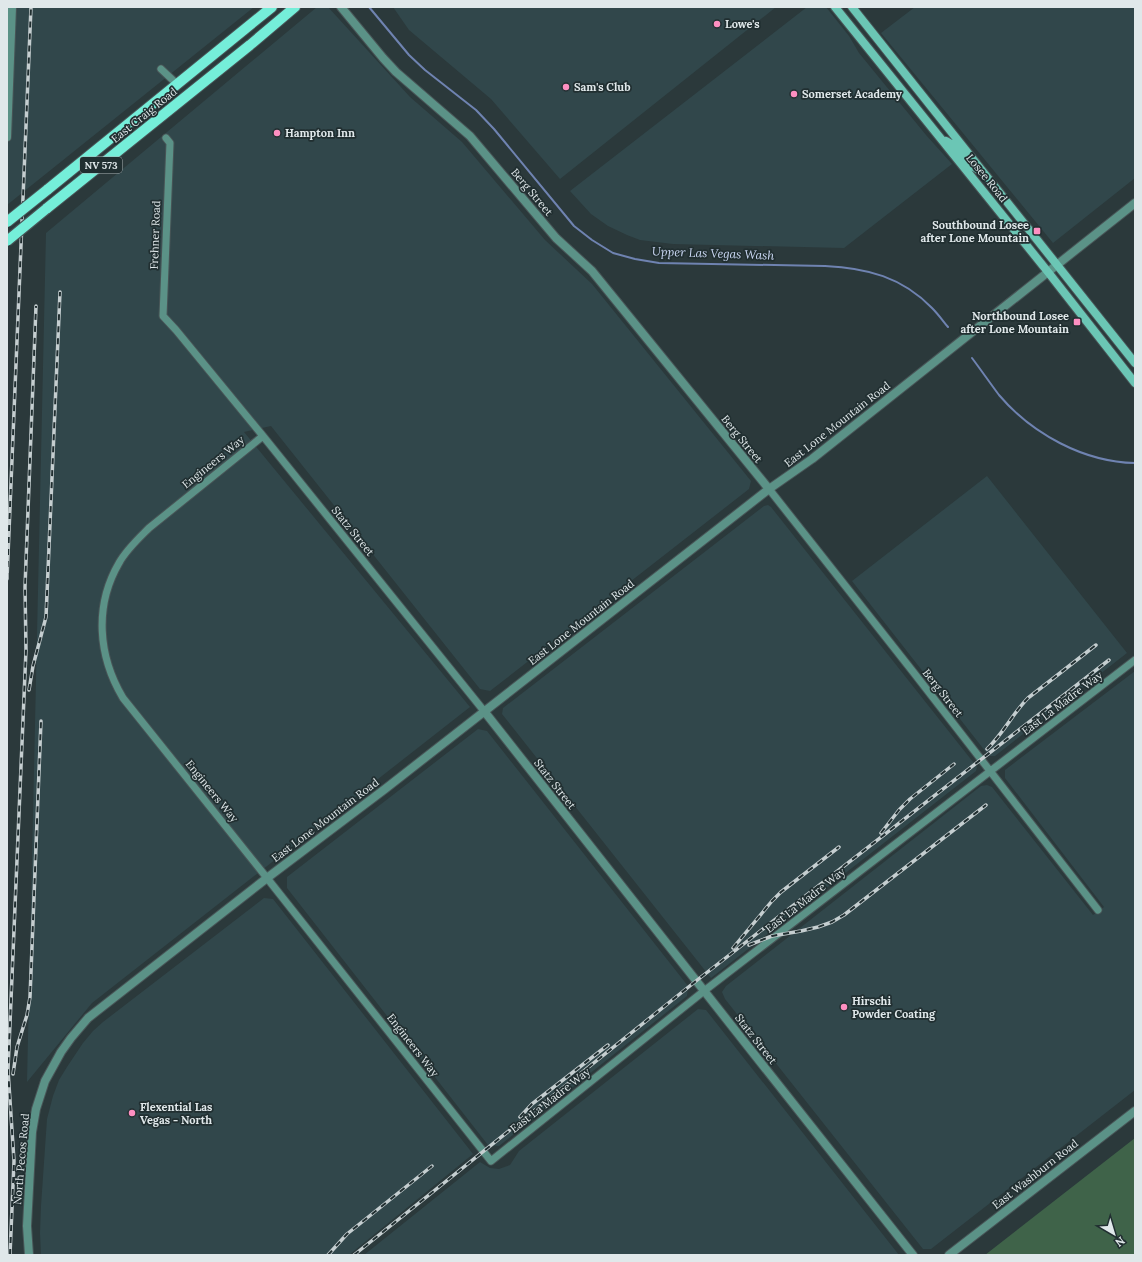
<svg xmlns="http://www.w3.org/2000/svg" width="1142" height="1262" font-family="Lora,serif">
  <rect width="100%" height="100%" fill="#2b393b"/>
  <!-- built -->
  <path fill="#31474b" d="M7 7H254L7 205Z
    M317 7H328L410 97 462 142 545 240 592 284 751 481 749 489 490 691 480 689 271 426 244 432 470 707 92 1003 27 1082 46 233Z
    M393 7H776L560 179 491 99 409 30Z
    M807 7H826L849 36 859 53 926 135 952 164 844 248 673 244 640 240 627 235 608 226 591 214 570 191Z
    M915 7H1135V178L1053 243 881 33Z
    M987 476 1127 653 995 756H989L852 581Z
    M768 505 771 507 977 767 976 771 711 978 502 714 503 708 764 506Z
    M1135 671V1090L931 1249H923L725 999 722 992 726 986 981 786 987 785 992 787 1093 915 1104 907 1005 778V770Z
    M478 729 487 731 688 986 687 996 499 1146 488 1145 287 888V877Z
    M264 898 273 899 473 1154 349 1255H41L40 1233 41 1206 47 1119 53 1096 59 1080 67 1067 83 1043 93 1031 103 1022Z
    M698 1009 706 1010 899 1255H364L480 1162 490 1168 499 1169 510 1165 519 1151Z"/>
  <!-- green -->
  <path fill="#3f6349" d="M1135 1138V1255H985Z"/>
  <g fill="none" stroke-linecap="round" stroke-linejoin="round">
    <!-- stream -->
    <path stroke="#6f83b1" stroke-width="2" d="M369 7 409 55 425 70 476 110 494 129 574 226 592 240 613 253 635 259 659 263 825 266C867 268 902 277 932 308 938 314 943 321 948 327
      M972 358C981 370 990 383 999 395 1032 434 1084 462 1135 463"/>
    <defs>
      <path id="minor" d="M161 69 177 84
        M166 138 170 143 163 316 176 330 263 436 484 711
        M263 436 149 528C138 539 126 550 119 563 94 606 98 656 123 698L267 878 491 1161 704 991 1135 660
        M769 489 914 673 1098 910"/>
      <path id="tertiary" d="M341 7 383 58 396 72 470 136 556 238 592 271 769 489
        M7 137 12 7
        M484 711 731 1025 913 1255
        M29 1255 27 1226 32 1132 36 1109 45 1081 61 1052 71 1038 88 1018 267 878 385 789 769 489 812 459 1135 203
        M949 1255 1135 1111"/>
      <path id="secondary" d="M835 7 1048 272 1135 383
        M852 7 1135 363
        M946 141 953 145 970 165 979 170"/>
      <path id="primary" d="M47 190 272 7
        M46 209 250 45 295 7"/>
    </defs>
    <!-- minor casing -->
    <use href="#minor" stroke="#485557" stroke-width="9"/>
    <!-- tertiary casing -->
    <use href="#tertiary" stroke="#485557" stroke-width="10"/>
    <!-- secondary casing -->
    <use href="#secondary" stroke="#485557" stroke-width="10"/>
    <!-- primary casing -->
    <use href="#primary" stroke="#485557" stroke-width="12"/>
    <!-- minor -->
    <use href="#minor" stroke="#5b9287" stroke-width="7"/>
    <!-- tertiary -->
    <use href="#tertiary" stroke="#5b9287" stroke-width="8"/>
    <!-- secondary -->
    <use href="#secondary" stroke="#6bc6b5" stroke-width="8"/>
    <!-- primary -->
    <use href="#primary" stroke="#75eed9" stroke-width="10"/>
    <defs>
      <path id="rail" d="M7 579 31 7
        M29 690 33 666 46 617 60 292
        M987 749C1003 734 1013 713 1028 698L1096 645
        M881 833 899 810 910 799 954 764
        M749 945 772 936 801 931 818 927 832 922 844 915 986 805
        M733 948 772 901 781 892 839 847
        M13 1074 17 1047 27 1015 30 997 41 721
        M520 1117 532 1104 608 1045
        M10 1255 14 1161 8 1070 26 650 25 587 36 306
        M328 1255 347 1234 432 1166
        M354 1255 696 981 1109 660"/>
    </defs>
    <!-- rail casing -->
    <use href="#rail" stroke="#c5ced0" stroke-width="3.5"/>
    <!-- rail -->
    <use href="#rail" stroke="#212f31" stroke-width="2" stroke-dasharray="6" stroke-linecap="butt"/>
    <defs>
      <path id="primary-bridge" d="M7 222 47 190
        M7 241 46 209"/>
    </defs>
    <!-- primary-bridge casing -->
    <use href="#primary-bridge" stroke="#485557" stroke-width="12" stroke-linecap="butt"/>
    <!-- primary-bridge -->
    <use href="#primary-bridge" stroke="#75eed9" stroke-width="10"/>
  </g>
  <!-- markers -->
  <g fill="#fd8fc1" stroke="#212f31" stroke-width="1.5">
    <circle cx="717" cy="24" r="4"/>
    <circle cx="566" cy="87" r="4"/>
    <circle cx="794" cy="94" r="4"/>
    <circle cx="277" cy="133" r="4"/>
    <rect x="1033" y="227" width="8" height="8" rx="2"/>
    <rect x="1073" y="318" width="8" height="8" rx="2"/>
    <circle cx="844" cy="1007" r="4"/>
    <circle cx="132" cy="1113" r="4"/>
  </g>
  <g text-anchor="middle" dominant-baseline="central" stroke-width="3.5" stroke-linejoin="round" paint-order="stroke">
    <!-- shield labels -->
    <rect fill="#212f31" stroke="#a7b0b2" stroke-width="1" x="80" y="157" width="42" height="16" rx="3"/>
    <g font-size="10" font-weight="bold" fill="#e0e8ea">
      <text x="101" y="165">NV 573</text>
    </g>
    <!-- poi labels -->
    <g font-size="11" font-weight="bold" fill="#e0e8ea" stroke="#212f31" text-anchor="start">
      <text x="725" y="24">Lowe's</text>
      <text x="574" y="87">Sam's Club</text>
      <text x="802" y="94">Somerset Academy</text>
      <text x="285" y="133">Hampton Inn</text>
      <text x="1029" y="225" text-anchor="end">Southbound Losee<tspan x="1029" dy="13">after Lone Mountain</tspan></text>
      <text x="1069" y="316" text-anchor="end">Northbound Losee<tspan x="1069" dy="13">after Lone Mountain</tspan></text>
      <text x="852" y="1001">Hirschi<tspan x="852" dy="13">Powder Coating</tspan></text>
      <text x="140" y="1107">Flexential Las<tspan x="140" dy="13">Vegas - North</tspan></text>
    </g>
    <!-- street labels -->
    <g font-size="11" fill="#e0e8ea" stroke="#212f31">
      <text transform="translate(144 115) rotate(-39)">East Craig Road</text>
      <text transform="translate(987 178) rotate(51)">Losee Road</text>
      <text transform="translate(532 192) rotate(50)">Berg Street</text>
      <text transform="translate(155 235) rotate(-88)">Frehner Road</text>
      <text transform="translate(837 424) rotate(-38)">East Lone Mountain Road</text>
      <text transform="translate(742 439) rotate(51)">Berg Street</text>
      <text transform="translate(213 462) rotate(-39)">Engineers Way</text>
      <text transform="translate(353 531) rotate(51)">Statz Street</text>
      <text transform="translate(581 622) rotate(-38)">East Lone Mountain Road</text>
      <text transform="translate(943 693) rotate(52)">Berg Street</text>
      <text transform="translate(1062 703) rotate(-37)">East La Madre Way</text>
      <text transform="translate(555 784) rotate(52)">Statz Street</text>
      <text transform="translate(212 791) rotate(51)">Engineers Way</text>
      <text transform="translate(325 820) rotate(-37)">East Lone Mountain Road</text>
      <text transform="translate(805 900) rotate(-38)">East La Madre Way</text>
      <text transform="translate(756 1039) rotate(52)">Statz Street</text>
      <text transform="translate(413 1045) rotate(52)">Engineers Way</text>
      <text transform="translate(550 1100) rotate(-38)">East La Madre Way</text>
      <text transform="translate(21 1159) rotate(-85)">North Pecos Road</text>
      <text transform="translate(1035 1174) rotate(-38)">East Washburn Road</text>
    </g>
    <!-- water labels -->
    <g font-size="12" font-style="italic" fill="#cddaf6" stroke="#212f31">
      <text transform="translate(713 253) rotate(2)">Upper Las Vegas Wash</text>
    </g>
  </g>
  <!-- border -->
  <rect width="1142" height="1262" fill="none" stroke="#e0e8ea" stroke-width="16"/>
  <!-- north arrow -->
  <g transform="translate(1114 1234) rotate(142)" stroke="#212f31" stroke-width="3" paint-order="stroke">
  <path d="M0-3L7 15L0 10L-7 15Z" fill="#e0e8ea"/>
  <text y="-6" font-size="11" font-weight="bold" text-anchor="middle" fill="#e0e8ea">N</text>
  </g>
</svg>
